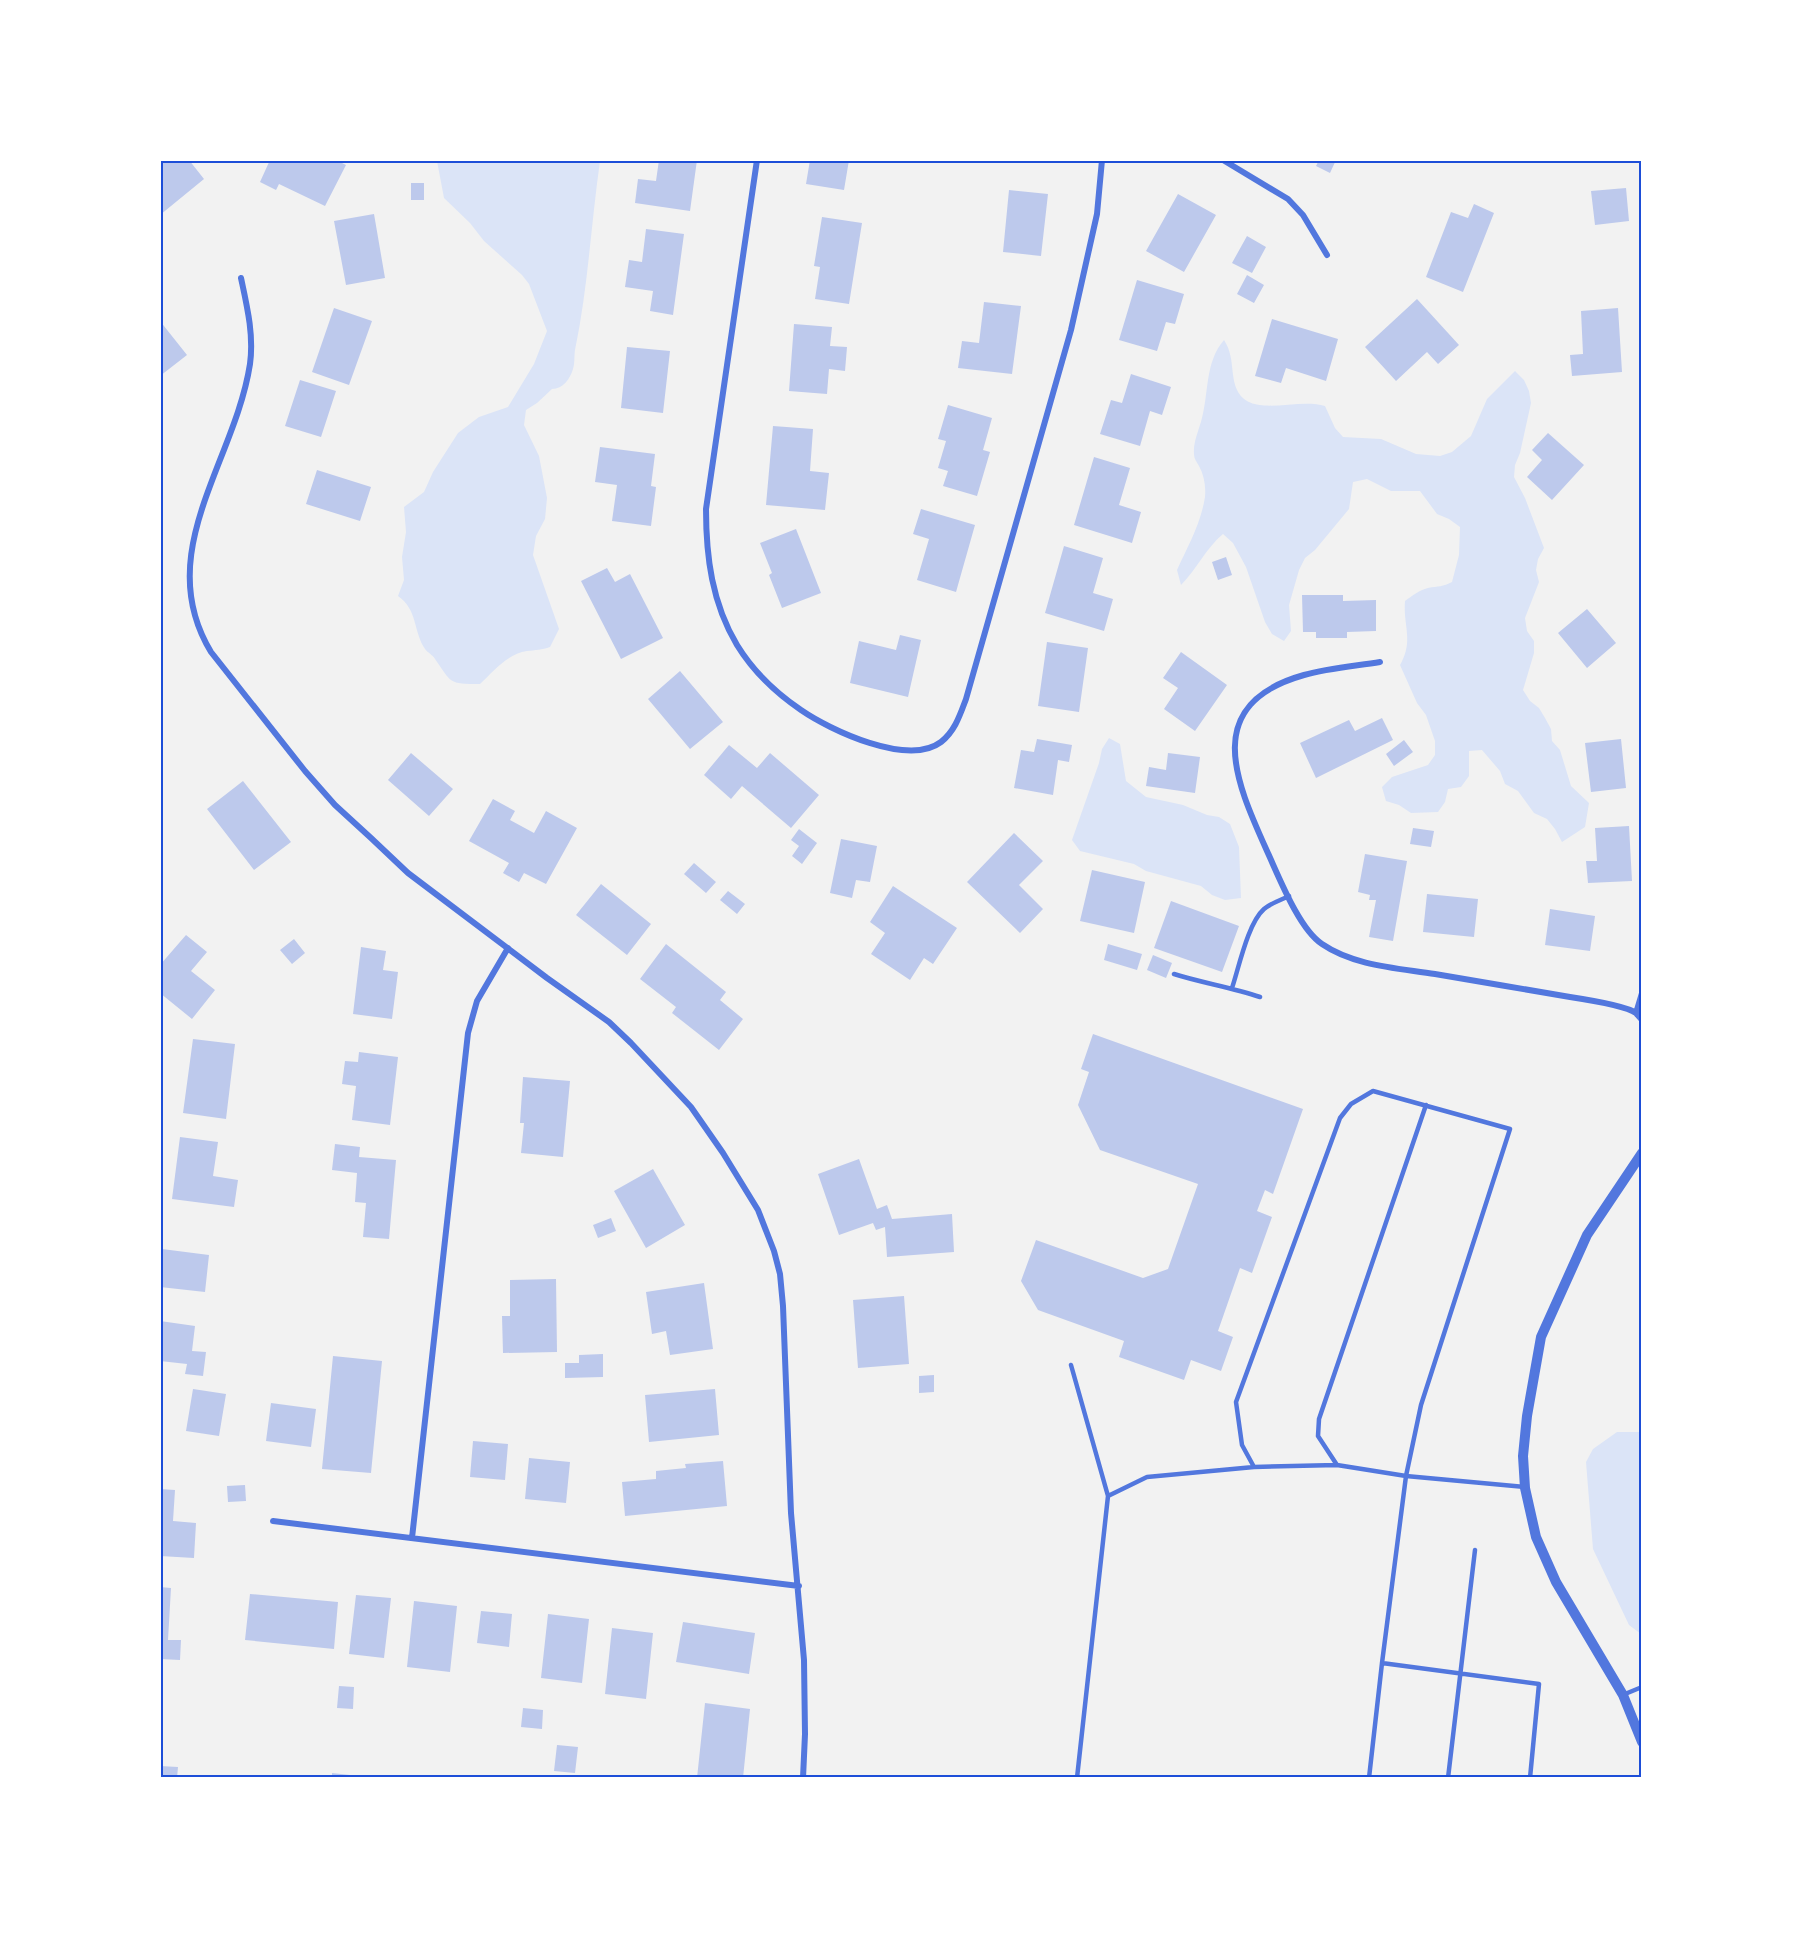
<svg xmlns="http://www.w3.org/2000/svg" width="1802" height="1938" font-family="'IBM Plex Serif',serif">
  <rect width="100%" height="100%" fill="#f2f2f2"/>
  <!-- green -->
  <path fill="#dbe4f7" d="M437 161H600C591 224 588 288 575 350 574 356 575 363 573 369 570 379 563 389 552 389L537 403 526 410 524 425 539 456 547 498 545 519 536 536 533 555 559 629 550 647C542 650 535 650 527 651 507 654 493 672 480 684 448 684 452 683 435 659 433 655 428 653 425 649 413 631 418 610 398 596L404 580 402 557 406 532 404 507 424 492 433 472 458 433 479 417 508 407 534 364 547 331 529 284 522 275 484 241 470 223 444 198Z
    M1224 340C1235 357 1230 374 1237 390 1251 419 1297 397 1325 406L1335 428 1343 437 1381 439 1416 454 1440 456 1452 452 1471 436 1487 399 1515 371 1524 380 1529 391 1531 403 1520 453 1515 465 1514 477 1525 498 1544 548 1538 559 1536 570 1539 582 1525 618 1527 631 1534 641V653L1523 690 1530 701 1539 708 1545 718 1551 729 1552 741 1560 750 1571 786 1589 803 1585 827 1562 842 1555 829 1547 819 1534 813 1518 791 1505 784 1500 771 1482 750 1469 751V776L1461 787 1448 789 1445 802 1438 812 1411 813 1399 805 1386 801 1382 787 1392 777 1428 765 1435 755V741L1426 715 1417 703 1400 665C1414 640 1403 627 1405 601 1412 596 1419 590 1428 588 1438 586 1443 587 1452 582L1459 555 1460 527 1449 519 1437 514 1420 491H1391L1367 479 1353 482 1349 509 1315 550 1305 558 1299 570 1289 605 1291 631 1284 641 1272 634 1265 622 1246 567 1233 543 1223 534C1206 548 1197 569 1181 585L1177 570C1188 546 1201 523 1205 497 1206 486 1204 475 1199 466 1197 462 1194 459 1194 454 1193 442 1199 430 1202 418 1209 391 1205 362 1224 340Z
    M1109 738 1120 744 1126 781 1146 797 1183 805 1207 815 1219 817 1230 824 1239 847 1241 898 1225 900 1212 895 1201 886 1146 871 1134 864 1080 851 1072 840 1099 763 1102 749Z
    M1617 1432H1641V1634L1629 1625 1593 1549 1586 1462 1593 1449Z"/>
  <!-- building -->
  <path fill="#bdc9ec" d="M160 160H189L204 179 160 215Z
    M270 160H336L346 165 325 206 279 184 276 190 260 182Z
    M659 160H697L690 211 635 203 638 179 656 181Z
    M810 160H849L844 190 806 184Z
    M1319 160H1336L1330 173 1316 166Z
    M411 183H424V200H411Z
    M1626 188 1629 221 1595 225 1591 191Z
    M1009 190 1048 194 1041 256 1003 252Z
    M1178 194 1216 215 1184 272 1146 251Z
    M1474 204 1494 213 1463 292 1426 277 1451 212 1468 218Z
    M374 214 385 278 346 285 334 221Z
    M822 217 862 223 849 304 815 299 820 267 814 266Z
    M646 229 684 234 673 315 650 311 653 291 625 287 629 260 642 262Z
    M1247 236 1266 247 1252 273 1232 263Z
    M1247 275 1264 285 1254 303 1237 294Z
    M1137 280 1184 294 1175 324 1166 322 1157 351 1119 340Z
    M1417 299 1459 345 1438 364 1427 352 1396 381 1365 347Z
    M984 302 1021 306 1012 374 958 368 962 341 979 343Z
    M334 308 372 321 349 385 312 372Z
    M1618 308 1622 372 1572 376 1570 355 1583 354 1581 311Z
    M1272 319 1338 339 1326 381 1286 368 1281 383 1255 376Z
    M160 321 187 355 160 376Z
    M794 324 832 327 830 346 847 347 845 371 829 369 827 394 789 391Z
    M627 347 670 351 663 413 621 408Z
    M1131 374 1171 387 1162 415 1150 411 1140 446 1100 434 1111 400 1122 403Z
    M300 380 336 391 321 437 285 426Z
    M948 405 992 418 983 450 990 452 977 496 943 486 948 471 938 468 946 441 938 439Z
    M773 426 813 429 810 471 829 473 825 510 766 505Z
    M1548 433 1584 465 1552 500 1527 477 1542 460 1532 450Z
    M600 447 655 454 651 486 656 487 651 526 612 521 617 485 595 482Z
    M1094 457 1130 468 1119 505 1141 512 1132 543 1074 525Z
    M317 470 371 487 360 521 306 504Z
    M921 509 975 525 956 592 917 580 929 539 913 534Z
    M796 529 821 593 782 608 769 575 772 573 760 543Z
    M1064 546 1103 558 1093 593 1113 599 1104 631 1045 613Z
    M1226 557 1232 575 1218 580 1212 562Z
    M607 568 615 582 630 574 663 638 621 659 581 581Z
    M1302 595H1343V601L1376 600V631L1347 632V638H1316V632H1303Z
    M1587 609 1616 643 1587 668 1558 633Z
    M900 635 921 640 908 697 850 683 859 641 896 650Z
    M1047 642 1088 648 1079 712 1038 706Z
    M1181 652 1227 685 1195 731 1164 709 1178 688 1163 678Z
    M680 671 723 722 690 749 648 699Z
    M1382 718 1393 740 1316 778 1300 743 1349 720 1355 731Z
    M1037 739 1072 745 1069 762 1058 760 1053 795 1014 788 1021 750 1034 752Z
    M1621 739 1626 788 1591 792 1585 743Z
    M1404 740 1413 752 1394 766 1386 754Z
    M729 745 757 768 770 753 819 795 791 828 742 786 731 799 704 775Z
    M411 753 453 789 429 816 388 780Z
    M1168 753 1200 757 1195 793 1146 786 1149 767 1166 770Z
    M243 781 291 842 254 870 207 809Z
    M493 799 515 811 510 820 534 833 546 811 577 828 546 884 524 873 519 882 503 873 509 863 469 841Z
    M1629 826 1632 881 1588 883 1586 861H1597L1595 828Z
    M1413 828 1434 831 1431 847 1410 844Z
    M799 829 817 843 802 864 792 856 799 846 791 840Z
    M1014 833 1043 861 1019 885 1043 909 1020 933 967 882Z
    M841 839 877 846 870 882 856 880 852 898 830 893Z
    M1365 854 1407 861 1393 941 1369 937 1376 900H1369L1370 895 1358 892Z
    M694 863 716 882 706 893 684 874Z
    M1092 870 1145 882 1134 933 1080 921Z
    M601 884 651 924 627 955 576 915Z
    M893 886 957 928 933 964 924 958 910 980 871 954 885 933 870 922Z
    M728 891 745 904 737 914 720 900Z
    M1427 894 1478 899 1474 937 1423 932Z
    M1171 901 1239 926 1222 972 1154 948Z
    M1550 909 1595 916 1590 951 1545 945Z
    M186 935 207 952 191 971 215 990 192 1019 160 993V965Z
    M294 939 305 953 292 964 280 950Z
    M666 944 726 992 720 1000 743 1019 719 1050 672 1013 676 1007 640 979Z
    M1108 944 1142 954 1137 970 1104 960Z
    M361 947 386 951 383 970 398 972 392 1019 353 1014Z
    M1153 955 1172 963 1166 978 1147 970Z
    M1093 1034 1303 1109 1273 1194 1265 1190 1257 1211 1272 1217 1252 1273 1240 1268 1218 1331 1233 1337 1221 1371 1191 1360 1184 1380 1119 1357 1124 1341 1038 1310 1021 1281 1036 1240 1143 1278 1168 1269 1198 1184 1100 1150 1078 1105 1089 1072 1081 1069Z
    M193 1039 235 1044 226 1119 183 1113Z
    M359 1052 398 1057 390 1125 352 1120 356 1086 342 1084 345 1061 358 1062Z
    M523 1077 570 1081 563 1157 521 1153 524 1123H520Z
    M180 1137 218 1142 213 1176 238 1180 234 1207 172 1199Z
    M335 1144 360 1147 359 1157 396 1160 389 1239 363 1237 366 1203 355 1202 357 1173 332 1170Z
    M859 1159 877 1209 887 1205 892 1219 952 1214 954 1252 887 1257 885 1227 876 1230 873 1223 839 1235 818 1174Z
    M653 1169 685 1225 646 1248 614 1191Z
    M611 1218 616 1231 598 1238 593 1225Z
    M162 1249 209 1255 205 1292 160 1287Z
    M556 1279 557 1352 503 1353 502 1316H510V1280Z
    M704 1283 713 1349 670 1355 666 1331 652 1334 646 1292Z
    M904 1296 909 1364 858 1368 853 1300Z
    M160 1321 195 1326 192 1351 206 1352 203 1376 185 1374 187 1364 160 1361Z
    M603 1354V1377L565 1378V1363H579V1355Z
    M333 1356 382 1361 371 1473 322 1469Z
    M934 1375V1392L919 1393V1376Z
    M193 1389 226 1394 219 1436 186 1431Z
    M715 1389 719 1435 649 1442 645 1395Z
    M271 1403 316 1409 311 1447 266 1441Z
    M473 1441 508 1444 505 1480 470 1477Z
    M529 1458 570 1462 566 1503 525 1499Z
    M723 1461 727 1506 625 1516 622 1482 656 1479V1471L686 1468 685 1464Z
    M245 1485 246 1501 228 1502 227 1486Z
    M160 1489 175 1490 173 1521 196 1523 194 1558 160 1556Z
    M160 1587 171 1588 168 1640H181L180 1660 160 1659Z
    M250 1594 338 1602 334 1649 245 1640Z
    M356 1595 391 1598 384 1658 349 1654Z
    M414 1601 457 1606 450 1672 407 1667Z
    M481 1611 512 1614 509 1647 477 1643Z
    M548 1614 589 1619 582 1683 541 1678Z
    M683 1622 755 1633 749 1674 676 1662Z
    M612 1628 653 1633 646 1699 605 1694Z
    M339 1686 354 1687 353 1709 337 1708Z
    M705 1703 750 1709 743 1778H697Z
    M523 1708 543 1710 542 1729 521 1727Z
    M557 1745 578 1747 575 1773 554 1771Z
    M160 1766 178 1767 177 1778H160Z
    M332 1773 359 1776V1778H332Z"/>
  <g fill="none" stroke-linecap="round" stroke-linejoin="round">
    <!-- service -->
    <path stroke="#5277de" stroke-width="4.5" d="M1174 974C1202 983 1231 987 1260 997
      M1232 988C1239 967 1248 923 1264 909 1271 903 1281 900 1289 896
      M1071 1365 1108 1496 1147 1477 1254 1467 1337 1465 1406 1476 1525 1487
      M1337 1465 1318 1436 1319 1419 1426 1105
      M1254 1467 1242 1445 1236 1402 1340 1118 1351 1104 1373 1091 1510 1129 1421 1405 1406 1476 1382 1663 1539 1684 1530 1778
      M1625 1694 1642 1687
      M1077 1778 1108 1496
      M1369 1778 1382 1663
      M1448 1778 1475 1550"/>
    <!-- minor -->
    <path stroke="#5277de" stroke-width="6" d="M757 160 706 509C706 557 712 603 737 645 753 671 776 693 801 710 830 730 908 767 941 742 955 731 960 715 966 699L1071 330 1097 214 1102 160
      M1223 160 1288 199 1303 215 1327 255
      M241 278C247 306 254 335 250 364 235 462 151 553 211 652L305 771 335 805 371 838 408 873 547 978 609 1022 631 1043 691 1107 723 1153 758 1210 774 1251 780 1274 783 1306 791 1513 804 1660 805 1734 803 1778
      M1380 662C1355 666 1328 668 1304 675 1201 704 1235 780 1267 851 1279 877 1299 929 1322 944 1354 966 1398 968 1435 974 1480 982 1525 989 1570 997 1583 999 1626 1006 1636 1013 1636 1013 1641 1019 1642 1020
      M1636 1013 1642 993
      M273 1521 799 1586
      M412 1538 468 1033 477 1001 508 948"/>
    <!-- tertiary -->
    <path stroke="#5277de" stroke-width="10" d="M1642 1153 1587 1235 1541 1337 1527 1416 1523 1456 1525 1488 1536 1537 1556 1582 1623 1695 1642 1742"/>
  </g>
  <!-- border -->
  <rect width="1802" height="1938" fill="none" stroke="#ffffff" stroke-width="324"/>
  <rect x="162" y="162" width="1478" height="1614" fill="none" stroke="#1d4ed8" stroke-width="2"/>
</svg>
